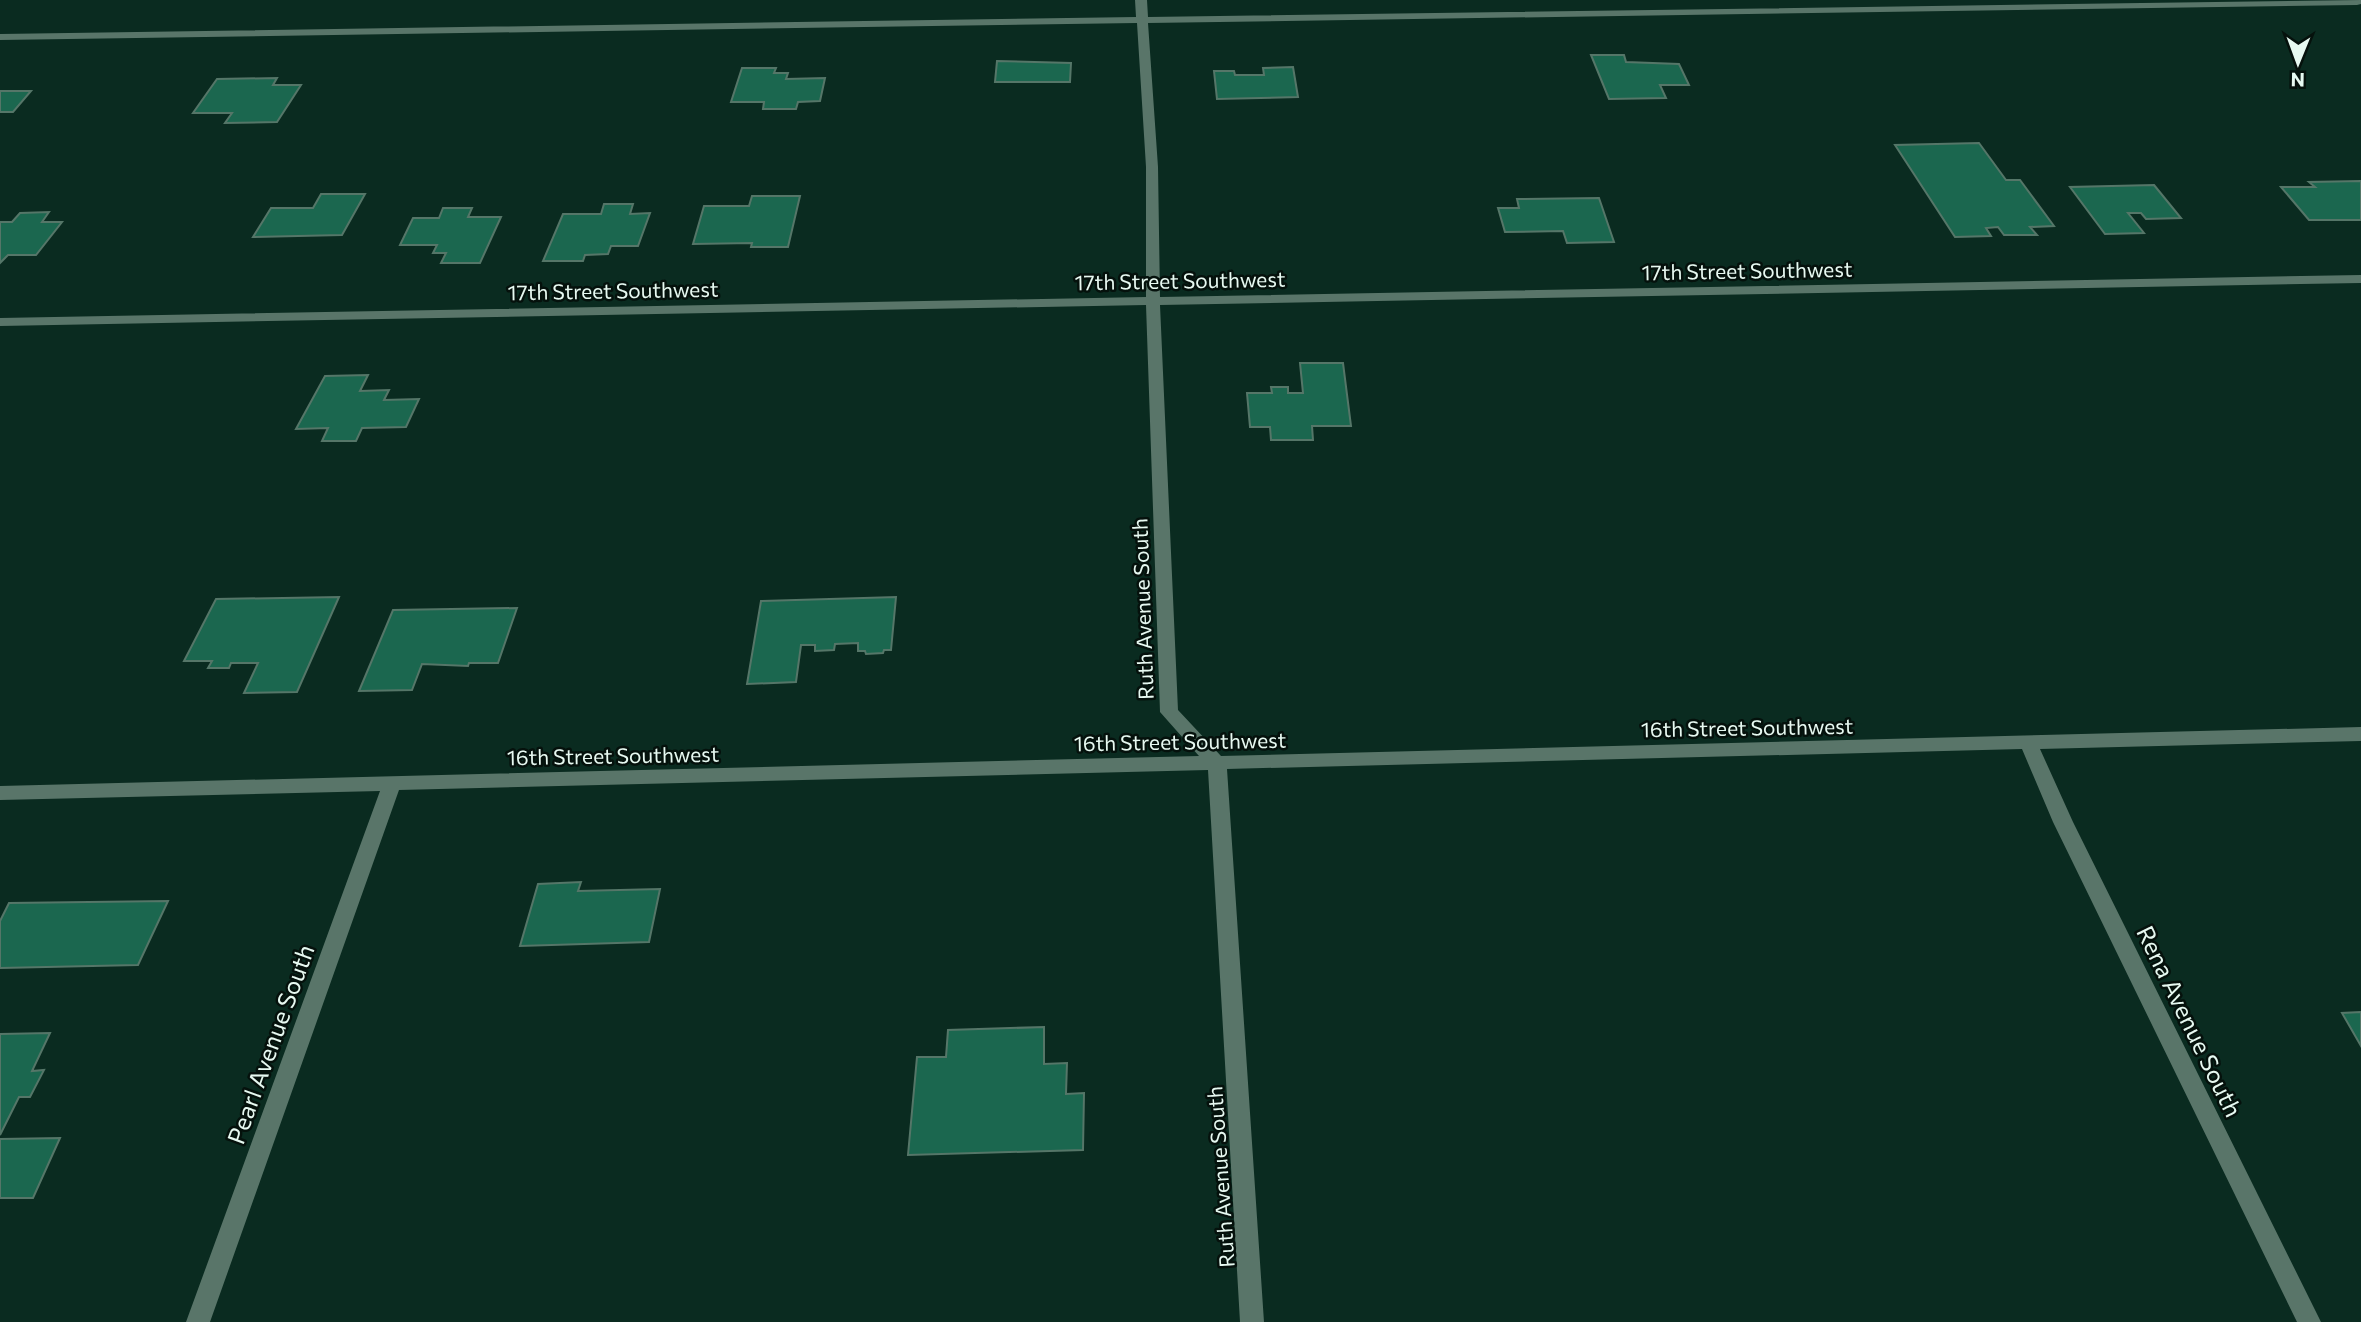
<svg xmlns="http://www.w3.org/2000/svg" width="2361" height="1322" font-family="Commissioner,sans-serif">
  <rect width="100%" height="100%" fill="#0a2b20"/>
  <!-- building -->
  <path fill="#1b674f" stroke="#557668" stroke-width="2" d="M1591 55H1624L1626 62 1679 64 1689 85H1660L1666 98 1609 99Z
    M997 61 1071 63 1070 82H995Z
    M1293 67 1298 97 1217 99 1214 71H1234L1235 75H1264L1263 68Z
    M742 68H776L774 73H788L786 79 825 78 820 101 798 102 796 109H763L764 102H731Z
    M277 78 273 85H301L277 122 225 123 232 113H193L217 79Z
    M0 91H31L13 112H0Z
    M1979 143 2006 180H2020L2054 226 2030 227 2037 235H2004L1998 227 1986 228 1991 236 1955 237 1895 145Z
    M2361 181V220H2309L2281 187H2315L2309 182Z
    M2154 185 2181 218 2146 219 2141 213H2128L2144 233 2105 234 2070 187Z
    M321 194H365L342 235 253 237 271 208H313Z
    M752 196H800L788 247H751L752 243 693 244 704 206H749Z
    M1599 198 1614 242 1567 243 1563 231 1505 232 1498 208H1519L1517 199Z
    M604 204H633L630 214 650 213 638 246H611L608 254 585 255 583 261H543L563 214H601Z
    M443 208H472L468 217H501L480 263H441L446 253H433L437 245H400L413 218H439Z
    M49 212 42 222H62L36 255H8L0 263V222H12L20 213Z
    M1300 363H1343L1351 426H1312L1313 440H1271L1270 427H1250L1247 393H1272L1271 387H1288V393H1303Z
    M368 375 360 391 389 390 384 400 419 399 406 427 362 428 356 441H322L328 428 296 429 325 376Z
    M339 597 297 692 244 693 258 663H231L229 668H208L212 661H184L216 599Z
    M896 597 891 650H884L883 653 866 654 865 651H858V643L835 644 834 650 815 651V645H801L796 682 747 684 761 601Z
    M517 608 498 663H469L468 666 422 664 412 690 359 691 393 610Z
    M581 882 578 891 660 889 649 942 520 946 538 884Z
    M168 901 138 965 0 968V921L9 903Z
    M2361 1012V1046L2342 1013Z
    M1044 1027V1064L1067 1063 1066 1094 1084 1093 1083 1150 908 1155 917 1057H946L948 1030Z
    M50 1033 32 1071 44 1070 30 1097H19L0 1135V1034Z
    M60 1138 33 1198H0V1139Z"/>
  <g fill="none" stroke-linecap="round" stroke-linejoin="round">
    <!-- minor -->
    <path fill="#597569" fill-rule="evenodd" d="M1135 0H1147L1148 17 2361 0V4L2357 5 1148 23 1158 167 1160 297 2361 275V283L1160 305 1178 710 1221 756 2361 727V741L2040 749 2073 822 2321 1322H2297L2053 822 2022 749 1227 769 1264 1322H1240L1208 770 399 790 210 1322H186L380 791 0 800V786L1199 756 1160 712 1146 305 0 326V318L1146 297V167L1137 23 0 40V34L1136 17Z"/>
  </g>
  <g text-anchor="middle" dominant-baseline="central" stroke-width="5" stroke-linejoin="round" paint-order="stroke">
    <!-- street labels -->
    <g font-size="21" fill="#e7f9f1" stroke="#05110c">
      <text transform="translate(1747 270) rotate(-1)">17th Street Southwest</text>
      <text transform="translate(1180 280) rotate(-1)">17th Street Southwest</text>
      <text transform="translate(613 290) rotate(-1)">17th Street Southwest</text>
      <text transform="translate(1142 609) rotate(-92)">Ruth Avenue South</text>
      <text transform="translate(1747 727) rotate(-1)">16th Street Southwest</text>
      <text transform="translate(1180 741) rotate(-1)">16th Street Southwest</text>
      <text transform="translate(613 755) rotate(-1)">16th Street Southwest</text>
      <text transform="translate(1220 1177) rotate(-94)">Ruth Avenue South</text>
    </g>
    <!-- near-street labels -->
    <g font-size="24" fill="#e7f9f1" stroke="#05110c">
      <text transform="translate(2190 1021) rotate(64)">Rena Avenue South</text>
      <text transform="translate(270 1044) rotate(-70)">Pearl Avenue South</text>
    </g>
  </g>
  <!-- north arrow -->
  <g transform="translate(2298 63) rotate(181)" stroke="#05110c" stroke-width="5" paint-order="stroke">
  <path d="M0-5L12 26L0 18L-12 26Z" fill="#e7f9f1"/>
  <text y="-10" font-size="19" font-weight="bold" text-anchor="middle" fill="#e7f9f1">N</text>
  </g>
</svg>
